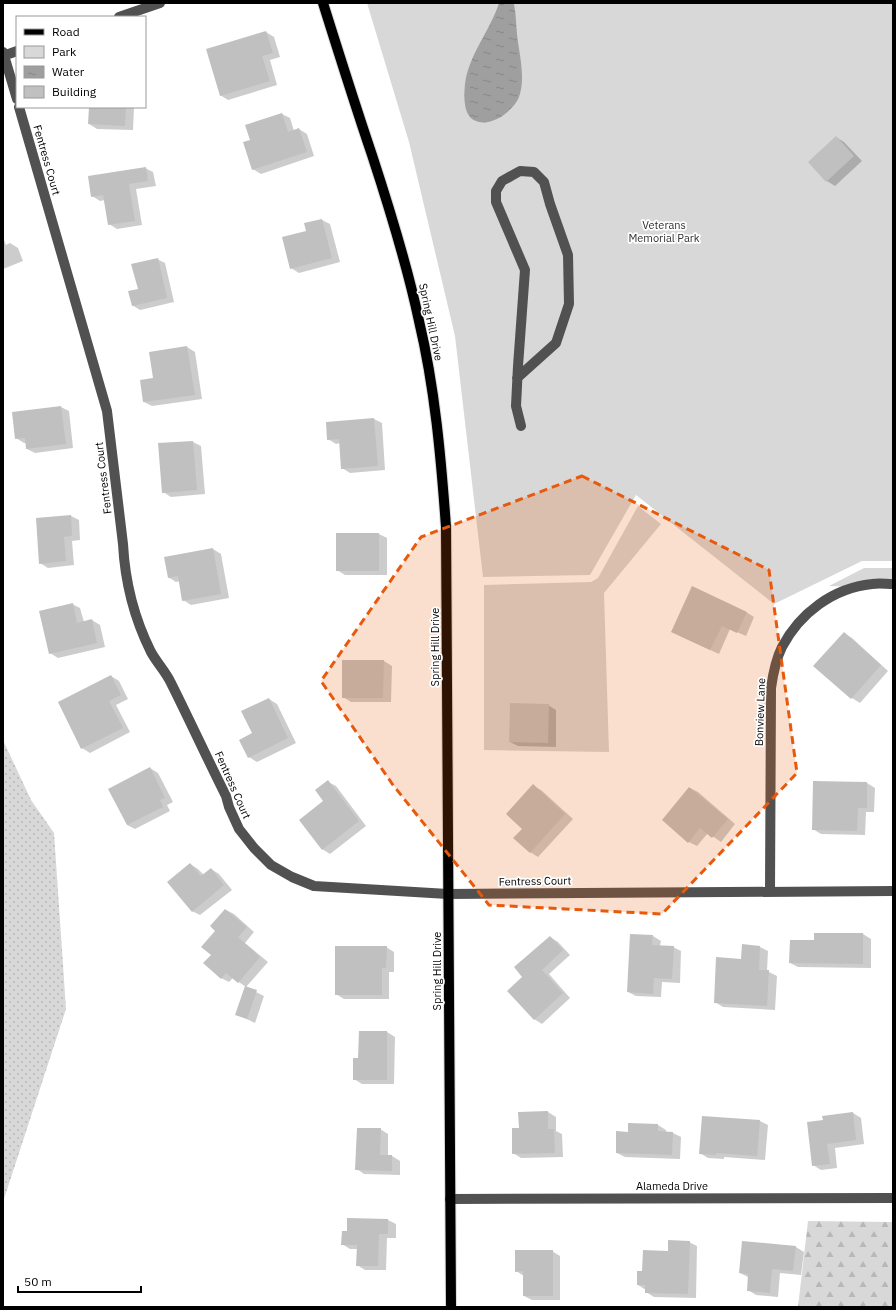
<svg xmlns="http://www.w3.org/2000/svg" width="896" height="1310" font-family="'IBM Plex Sans',sans-serif">
  <defs>
    <pattern id="grass-dots" width="8" height="8" patternUnits="userSpaceOnUse"><rect width="8" height="8" fill="#d8d8d8"/><path d="M2 2h.1M6 6h.1" fill="none" stroke="#b8b8b8" stroke-width="1.8" stroke-linecap="round"/></pattern>
    <pattern id="forest-firs" width="22" height="20" patternUnits="userSpaceOnUse"><rect width="22" height="20" fill="#d8d8d8"/><path d="M5 1l3.5 6h-7zM16 11l3.5 6h-7z" fill="#b8b8b8"/></pattern>
    <pattern id="water-ripples" width="26" height="14" patternUnits="userSpaceOnUse"><rect width="26" height="14" fill="#9f9f9f"/><path d="M2 4q2-2 4 0t4 0M15 11q2-2 4 0t4 0" fill="none" stroke="#878787"/></pattern>
  </defs>
  <rect width="100%" height="100%" fill="#fff"/>
  <!-- grass -->
  <path fill="url(#grass-dots)" d="M3 740 31 800 54 833 66 1009 3 1202Z"/>
  <!-- forest -->
  <path fill="url(#forest-firs)" d="M808 1221 893 1222V1307H798Z"/>
  <!-- park -->
  <path fill="#d8d8d8" d="M367 3H893V561H862L774 604 636 495 590 575 483 577 455 336 409 142Z
    M638 506 661 524 604 593 609 752 484 750V585L591 582 598 578Z
    M864 568H893V586L860 587 829 586Z"/>
  <!-- water -->
  <path fill="url(#water-ripples)" d="M499 3 514 4C516 14 516 24 517 34 519 54 526 77 519 97 513 112 488 130 472 119 463 112 464 94 465 84 469 54 490 31 499 3Z"/>
  <!-- shadow -->
  <path fill="#0003" d="M266 32 274 37 280 57 270 60 277 85 228 100 220 95Z
    M90 107H134L133 130 97 129 89 124Z
    M282 114 290 118 294 131 299 129 307 134 314 156 261 174 253 169 252 140Z
    M836 137 844 142 862 161 835 186 827 181 809 162Z
    M145 168 153 172 156 186 136 189 142 225 117 229 109 224 105 200 100 201 92 196Z
    M322 220 330 224 340 262 299 273 291 268 307 231Z
    M3 237 6 245 10 243 18 248 23 261 3 269Z
    M157 259 165 263 174 302 140 310 132 305 139 290Z
    M187 347 195 352 202 399 152 406 144 402 154 379Z
    M61 407 69 411 73 448 35 453 27 449 26 443H24L16 438Z
    M374 419 382 423 385 470 350 473 342 468 340 443 336 444 328 439Z
    M193 442 201 446 205 494 171 497 163 492Z
    M71 516 79 520 80 540 72 541 74 565 48 568 40 563Z
    M379 534 387 538V575H345L337 570Z
    M213 549 221 554 229 598 191 605 183 600 180 581 176 582 168 577Z
    M72 604 80 608 84 622 92 620 100 625 105 647 58 658 50 653Z
    M746 612 754 617 746 636 730 629 719 654 680 636Z
    M844 633 852 638 888 671 860 703 852 698 815 666Z
    M384 661 392 666 391 702H351L343 697Z
    M111 676 119 681 128 699 116 705 130 732 90 753 82 748Z
    M269 699 277 704 296 743 257 762 249 757 253 734Z
    M548 705 556 710V747L518 746 510 742Z
    M150 768 158 773 173 802 167 805 170 811 135 829 127 825Z
    M328 782 336 786 366 826 330 854 322 849 325 801Z
    M814 782 867 783 875 788 874 812H866L865 835 821 834 813 829Z
    M533 786 541 790 573 819 538 857 530 852 523 828Z
    M690 788 698 792 735 824 721 842 708 833 697 846 689 842Z
    M190 864 198 869 204 875 211 869 219 874 232 890 200 915 192 911Z
    M226 910 234 914 254 932 245 943 268 962 246 987 264 996 255 1023 236 1014 246 987 233 978 229 982 221 978 212 955 216 931Z
    M815 934H863L871 939V968L798 967 790 963 815 941Z
    M653 936 661 941 660 946 673 947 681 951 680 983 662 982 661 997 636 996 628 992Z
    M550 937 558 942 570 955 549 974 570 998 542 1024 534 1019 524 977Z
    M743 946 760 947 768 951 767 971 777 976 775 1010 723 1007 715 1002 742 960Z
    M386 947 394 952V972H389V999H344L336 994Z
    M387 1032 395 1037 394 1084H362L354 1079 359 1059Z
    M548 1112 556 1117V1131L562 1134 563 1157 521 1158 513 1153 520 1129Z
    M853 1113 861 1118 864 1144 835 1148 837 1168 821 1170 813 1165 824 1121Z
    M760 1121 768 1125 765 1160 724 1157V1159L708 1158 700 1153Z
    M658 1125 666 1130V1132L673 1133 681 1137 680 1159 625 1157 617 1153 629 1133Z
    M380 1129 388 1134V1156H392L400 1161V1175L364 1174 357 1169Z
    M348 1219 388 1220 396 1224V1238H387L386 1270H365L357 1265V1249H350L342 1244 348 1232Z
    M689 1242 697 1246 696 1298 654 1297 646 1292V1290L638 1285 643 1273 669 1252Z
    M796 1247 804 1252 801 1275 780 1273 778 1297 756 1295 748 1290V1277L740 1273Z
    M552 1251 560 1256V1300H532L524 1296V1276L516 1271Z"/>
  <!-- building -->
  <path fill="#c0c0c0" d="M266 31 273 53 262 56 270 81 220 96 206 49Z
    M89 107H126L125 126 88 124Z
    M282 113 288 132 299 128 307 152 252 170 243 142 250 140 245 125Z
    M836 136 854 156 826 182 808 162Z
    M146 167 148 181 129 184 135 221 108 225 103 195 91 197 88 176Z
    M322 219 332 258 290 269 282 237 306 231 304 223Z
    M158 258 167 298 132 306 128 291 138 289 131 264Z
    M187 346 195 395 143 402 140 380 153 378 149 352Z
    M61 406 66 444 26 449 25 438 15 439 12 412Z
    M374 418 378 466 341 469 339 439 327 440 326 422Z
    M193 441 197 490 162 493 158 443Z
    M71 515 72 536 64 537 66 561 39 564 36 518Z
    M336 533H379V571H336Z
    M213 548 221 594 182 601 178 576 168 578 164 557Z
    M692 586 747 612 737 633 722 626 710 650 671 632Z
    M73 603 77 623 92 619 97 643 49 654 39 611Z
    M844 632 881 665 851 699 813 666Z
    M342 660H384L383 698H342Z
    M111 675 121 695 109 701 123 728 81 749 58 702Z
    M269 698 288 738 248 758 239 740 252 733 241 711Z
    M510 703 549 704 548 743 509 742Z
    M150 767 165 798 160 800 163 807 127 825 108 789Z
    M328 780 359 821 322 850 299 820 323 801 315 790Z
    M813 781 867 782V808H858L857 831 812 830Z
    M533 784 565 814 530 853 513 838 522 829 506 814Z
    M689 787 728 819 712 838 700 828 688 843 662 820Z
    M190 863 201 876 211 868 224 885 192 912 167 882Z
    M225 909 247 927 238 937 260 957 238 983 226 973 221 979 203 963 211 955 201 947 215 931 210 926Z
    M814 933H863V964L789 963 790 940H814Z
    M630 934 653 935 652 945 674 946 672 979 654 978 653 994 627 992Z
    M550 936 563 950 542 970 563 993 534 1020 507 991 522 977 514 967Z
    M742 944 760 946 759 970H769L767 1006 714 1003 716 957 741 959Z
    M335 946H387L386 968H382V995H335Z
    M245 986 257 990 247 1019 235 1015Z
    M359 1031H387V1080H353V1058H358Z
    M548 1111V1129H554L555 1153 512 1154V1128H519L518 1112Z
    M853 1112 856 1140 827 1144 830 1164 812 1166 807 1122 823 1120 822 1116Z
    M702 1116 760 1120 757 1156 716 1153V1155L699 1154Z
    M628 1123 658 1124V1131L673 1132 672 1155 616 1153V1131L628 1132Z
    M357 1128H381L380 1155H392V1171L355 1170Z
    M347 1218 388 1219V1234H379L378 1266H356L357 1245H341L342 1231H347Z
    M668 1240 690 1241 688 1294 645 1293V1285H637V1271H642L643 1250 668 1251Z
    M742 1241 796 1246 793 1271 772 1269 770 1293 747 1291 748 1274 739 1273Z
    M515 1250H553V1296H523V1271L515 1272Z"/>
  <g fill="none" stroke-linecap="round" stroke-linejoin="round">
    <defs>
      <path id="major" d="M323 3C339 54 355 105 372 155 390 210 407 264 419 321 435 388 441 458 446 527L451 1307"/>
    </defs>
    <!-- major casing -->
    <use href="#major" stroke="#dbdbdb" stroke-width="12"/>
    <!-- minor -->
    <path stroke="#515151" stroke-width="10" d="M119 17 160 3
      M3 52 17 99
      M3 56 17 51
      M19 107 107 411 123 544C125 582 134 618 151 652 157 663 166 672 171 683 190 721 207 758 226 796L229 807 239 829 254 848 271 865 292 877 314 886 448 894 893 891
      M517 378 556 343 569 304 568 255 550 204 544 182 534 172 520 171 502 181 496 191V202L525 270 518 366 516 406 521 426
      M770 891 771 688C773 674 776 659 782 647 800 613 833 588 872 584 879 583 886 584 893 584
      M450 1199 893 1198"/>
    <!-- major -->
    <use href="#major" stroke="#000" stroke-width="10"/>
  </g>
  <!-- marked area -->
  <path fill="#e8590c" fill-opacity="0.2" stroke="#e8590c" stroke-width="3" stroke-dasharray="8 5" stroke-linejoin="round" d="M582 476 769 570 797 773 662 914 489 905 393 785 321 681 421 537Z"/>
  <g text-anchor="middle" dominant-baseline="central" stroke-width="3.5" stroke-linejoin="round" paint-order="stroke">
    <!-- street labels -->
    <g font-size="11" fill="#000" stroke="#fff">
      <text transform="translate(47 160) rotate(74)">Fentress Court</text>
      <text transform="translate(431 322) rotate(78)">Spring Hill Drive</text>
      <text transform="translate(103 478) rotate(-97)">Fentress Court</text>
      <text transform="translate(435 647) rotate(-90)">Spring Hill Drive</text>
      <text transform="translate(760 712) rotate(-88)">Bonview Lane</text>
      <text transform="translate(233 785) rotate(66)">Fentress Court</text>
      <text transform="translate(535 881) rotate(-1)">Fentress Court</text>
      <text transform="translate(437 971) rotate(-90)">Spring Hill Drive</text>
      <text x="672" y="1186">Alameda Drive</text>
    </g>
    <!-- park labels -->
    <g font-size="11" fill="#2f2f2f" stroke="#fff">
      <text x="664" y="225">Veterans<tspan x="664" dy="13">Memorial Park</tspan></text>
    </g>
  </g>
  <!-- border -->
  <rect width="896" height="1310" fill="none" stroke="#000000" stroke-width="8"/>
  <!-- legend -->
  <rect x="16" y="16" width="130" height="92" fill="#ffffff" stroke="#999999"/>
  <rect x="24" y="29" width="20" height="6" fill="#000000" stroke="#999999"/>
  <text x="52" y="36" font-size="12" fill="#000000">Road</text>
  <rect x="24" y="46" width="20" height="12" fill="#d8d8d8" stroke="#999999"/>
  <text x="52" y="56" font-size="12" fill="#000000">Park</text>
  <rect x="24" y="66" width="20" height="12" fill="url(#water-ripples)" stroke="#999999"/>
  <text x="52" y="76" font-size="12" fill="#000000">Water</text>
  <rect x="24" y="86" width="20" height="12" fill="#c0c0c0" stroke="#999999"/>
  <text x="52" y="96" font-size="12" fill="#000000">Building</text>
  <!-- scale -->
  <path d="M18 1286v6h123v-6" fill="none" stroke="#000000" stroke-width="2"/>
  <text x="24" y="1286" font-size="12" fill="#000000" stroke="#ffffff" stroke-width="3" paint-order="stroke">50 m</text>
</svg>
